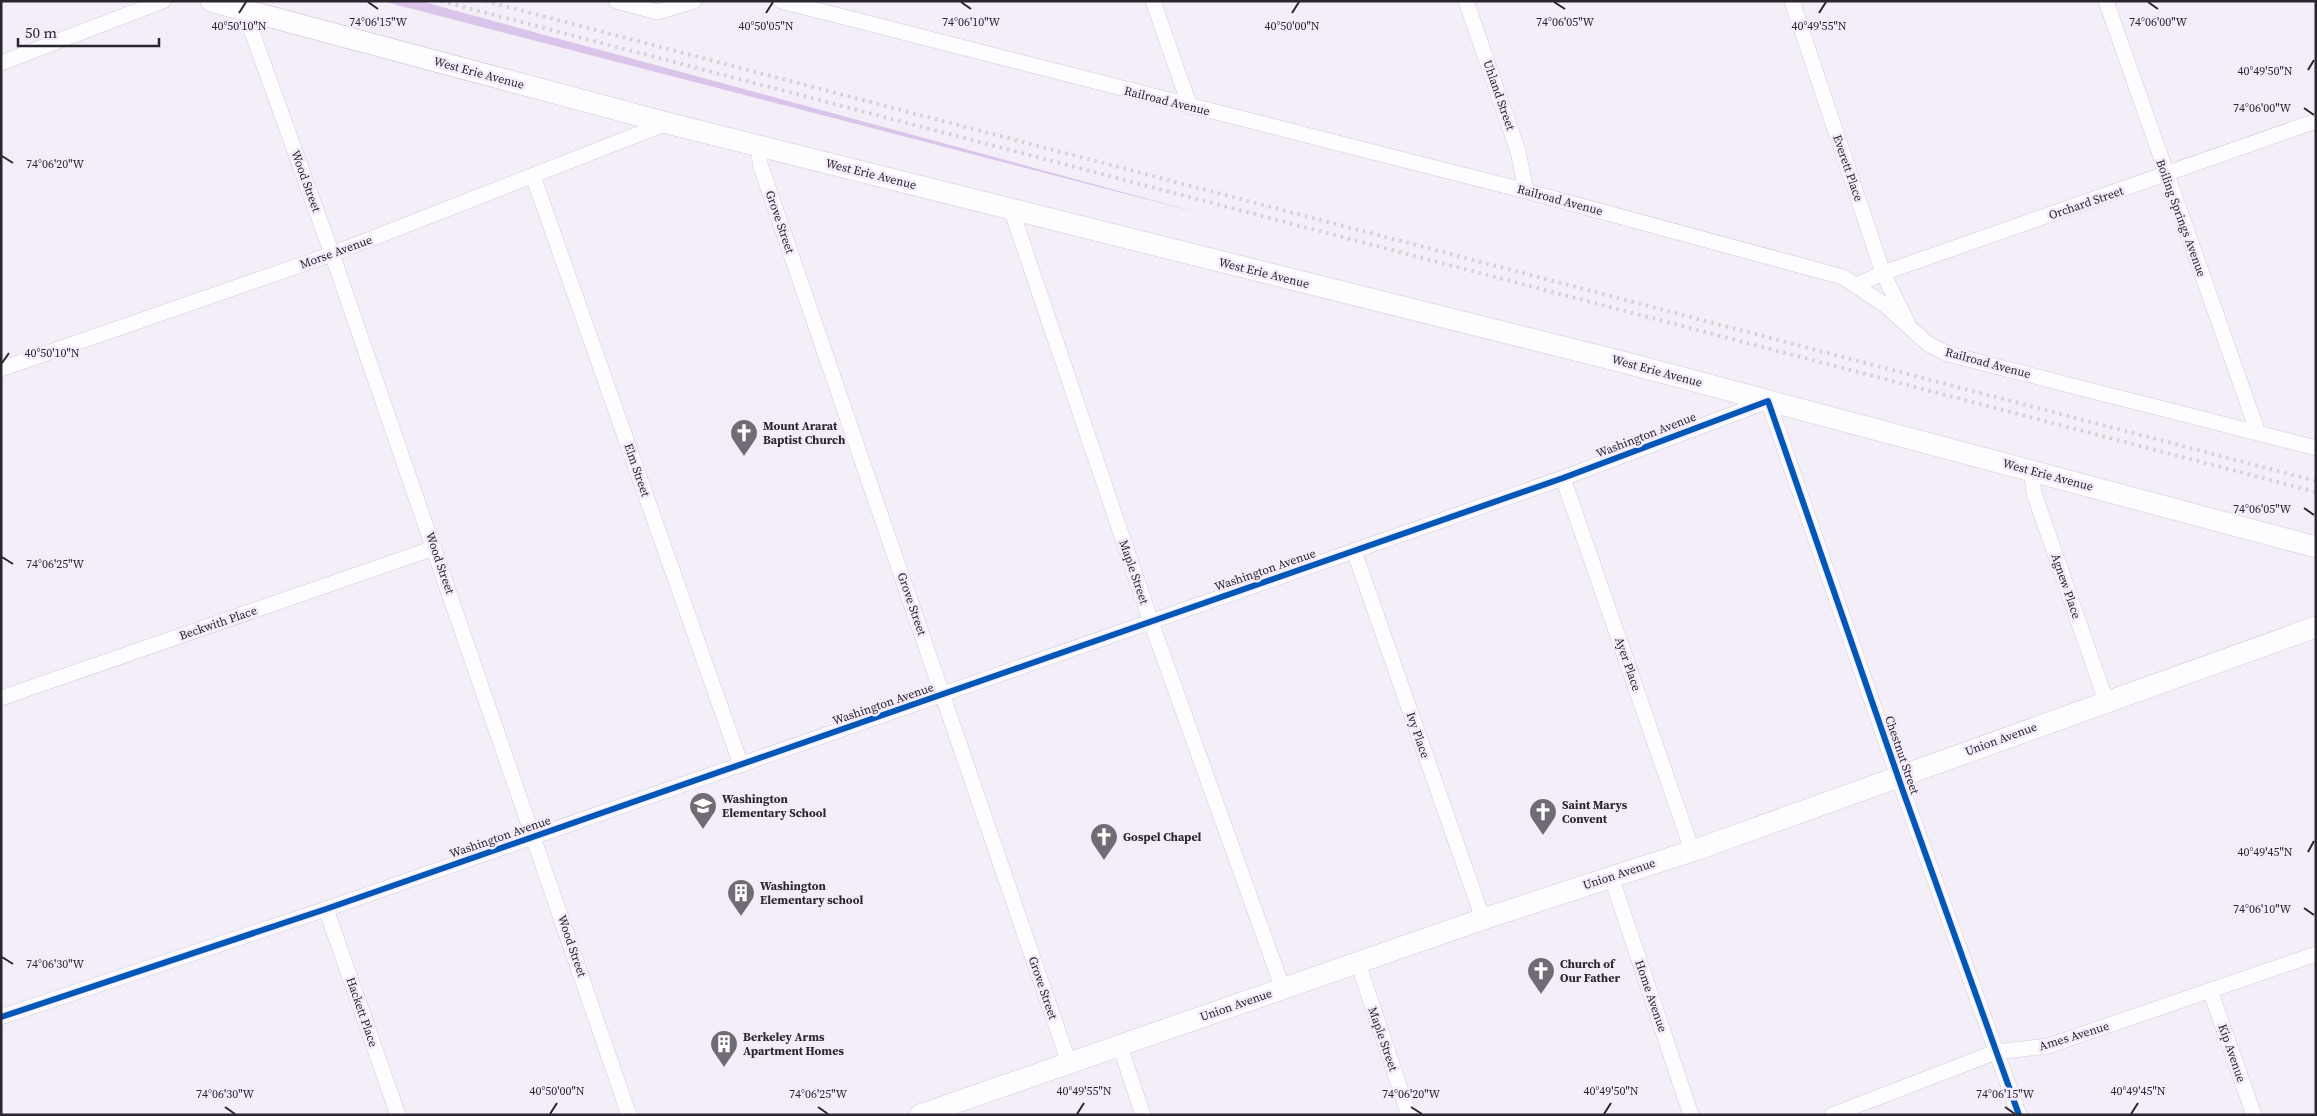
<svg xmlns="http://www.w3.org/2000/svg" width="2317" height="1116" font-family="'Source Serif 4',serif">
  <rect width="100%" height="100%" fill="#f3eef8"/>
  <!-- forest -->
  <path fill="#dac4ea" d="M382 1H420L1207 215Z"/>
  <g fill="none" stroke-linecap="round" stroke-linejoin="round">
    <defs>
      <path id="street" d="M616 1 657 12 694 1
        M781 1 1526 191 1843 277 1885 305 1928 344 1948 354 2316 448
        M1153 1 1190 107
        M1466 1 1518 151 1526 191
        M1792 1 1883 273 1907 322
        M2106 1 2258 433
        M249 13 252 32 332 254 629 1115
        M1 63 163 1
        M759 146 760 164 1069 1063
        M533 176 741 765
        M1011 209 1151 622 1283 989
        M1856 285 1883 273 2316 121
        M1 369 332 254 667 123
        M2031 470 2034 493 2106 701
        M1563 478 1692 850
        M1354 551 1483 919
        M1 698 434 548
        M1611 876 1691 1115
        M326 909 398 1115
        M1358 963 1409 1115
        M2210 990 2254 1115
        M1 1017 326 909 1563 478 1768 401 1904 794 2019 1115
        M1120 1046 1143 1115
        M1832 1115 1996 1052 2048 1046 2316 954"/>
      <path id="secondary" d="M211 1 667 123 1623 362 2316 547
        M920 1115 1483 919 1698 849 2316 627"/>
    </defs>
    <!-- street casing -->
    <use href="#street" stroke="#d0cbd5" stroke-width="16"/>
    <!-- secondary casing -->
    <use href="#secondary" stroke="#d0cbd5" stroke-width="22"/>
    <!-- street -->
    <use href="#street" stroke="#fdfcfe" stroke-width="15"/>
    <!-- secondary -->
    <use href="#secondary" stroke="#fdfcfe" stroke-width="21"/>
    <!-- rail -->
    <path stroke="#d4d2d4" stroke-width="4" stroke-dasharray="2.5 5" stroke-linecap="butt" d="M441 1 2316 492
      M485 1 2316 481"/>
    <defs>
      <path id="cycleway" d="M1 1017 326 909 1563 478 1768 401 1904 794 2019 1115"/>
    </defs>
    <!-- cycleway casing -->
    <use href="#cycleway" stroke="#f4ebfb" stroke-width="9"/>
    <!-- cycleway -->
    <use href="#cycleway" stroke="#0057b8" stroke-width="6"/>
  </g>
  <!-- ticks -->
  <path fill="none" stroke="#2b252f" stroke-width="2" d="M368 2 378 9M961 2 971 9M1554 2 1565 9M2148 2 2158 9M239 13 246 2M766 13 773 2M1292 13 1299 2M1819 13 1826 2M2308 70 2314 60M2304 108 2314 115M2 156 13 163M2 363 9 353M2304 508 2314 515M2 557 13 564M2308 852 2314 841M2304 908 2314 915M2 957 13 964M225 1107 235 1114M818 1107 828 1114M1411 1107 1422 1114M2005 1107 2015 1114M550 1114 557 1103M1077 1114 1084 1103M1604 1114 1611 1103M2131 1114 2138 1103"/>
  <!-- icons -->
  <defs>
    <symbol id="church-pin" viewBox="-11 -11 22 30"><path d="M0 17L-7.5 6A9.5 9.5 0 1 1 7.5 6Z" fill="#716b75" stroke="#f4ebfb"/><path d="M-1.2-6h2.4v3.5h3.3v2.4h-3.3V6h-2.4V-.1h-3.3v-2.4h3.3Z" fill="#fff"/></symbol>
    <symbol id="school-pin" viewBox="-11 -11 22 30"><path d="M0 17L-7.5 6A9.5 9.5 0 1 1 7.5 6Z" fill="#716b75" stroke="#f4ebfb"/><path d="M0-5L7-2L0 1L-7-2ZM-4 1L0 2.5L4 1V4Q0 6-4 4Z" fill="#fff"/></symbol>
    <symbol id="building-pin" viewBox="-11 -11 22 30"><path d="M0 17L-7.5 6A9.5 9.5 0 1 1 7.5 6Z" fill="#716b75" stroke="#f4ebfb"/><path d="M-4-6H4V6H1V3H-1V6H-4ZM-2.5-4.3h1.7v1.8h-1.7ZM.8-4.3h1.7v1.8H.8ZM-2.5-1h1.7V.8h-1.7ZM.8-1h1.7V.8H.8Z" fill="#fff"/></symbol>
  </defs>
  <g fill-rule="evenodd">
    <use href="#church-pin" x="728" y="417" width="32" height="43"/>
    <use href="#school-pin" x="687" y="790" width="32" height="43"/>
    <use href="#church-pin" x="1527" y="796" width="32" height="43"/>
    <use href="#church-pin" x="1088" y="821" width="32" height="43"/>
    <use href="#building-pin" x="725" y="877" width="32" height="43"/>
    <use href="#church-pin" x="1525" y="955" width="32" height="43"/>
    <use href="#building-pin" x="708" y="1028" width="32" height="43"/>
  </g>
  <g text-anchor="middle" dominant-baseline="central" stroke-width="5" stroke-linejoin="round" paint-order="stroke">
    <!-- street labels -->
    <g font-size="12" fill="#2b252f" stroke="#f4ebfb">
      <text transform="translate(479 73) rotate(15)">West Erie Avenue</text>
      <text transform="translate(1499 95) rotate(71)">Uhland Street</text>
      <text transform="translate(1167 101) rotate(14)">Railroad Avenue</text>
      <text transform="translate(1848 168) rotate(71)">Everett Place</text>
      <text transform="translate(871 174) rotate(14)">West Erie Avenue</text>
      <text transform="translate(306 181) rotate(70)">Wood Street</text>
      <text transform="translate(1560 200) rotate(15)">Railroad Avenue</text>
      <text transform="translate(2086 203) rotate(-19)">Orchard Street</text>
      <text transform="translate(2181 218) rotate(70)">Boiling Springs Avenue</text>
      <text transform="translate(780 222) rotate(71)">Grove Street</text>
      <text transform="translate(336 252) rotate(-20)">Morse Avenue</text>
      <text transform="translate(1264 273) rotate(14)">West Erie Avenue</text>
      <text transform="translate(1988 363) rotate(15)">Railroad Avenue</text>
      <text transform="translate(1657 371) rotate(15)">West Erie Avenue</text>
      <text transform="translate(1646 435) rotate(-21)">Washington Avenue</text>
      <text transform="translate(637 470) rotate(71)">Elm Street</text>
      <text transform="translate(2048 475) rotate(15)">West Erie Avenue</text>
      <text transform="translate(440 563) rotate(71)">Wood Street</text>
      <text transform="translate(1265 570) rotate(-19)">Washington Avenue</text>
      <text transform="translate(1134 572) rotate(71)">Maple Street</text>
      <text transform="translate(2066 586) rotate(71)">Agnew Place</text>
      <text transform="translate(912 604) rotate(71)">Grove Street</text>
      <text transform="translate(218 623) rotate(-19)">Beckwith Place</text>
      <text transform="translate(1628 664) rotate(71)">Ayer Place</text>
      <text transform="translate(883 704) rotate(-19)">Washington Avenue</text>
      <text transform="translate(1418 735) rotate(71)">Ivy Place</text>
      <text transform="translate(2001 739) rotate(-20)">Union Avenue</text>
      <text transform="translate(1902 755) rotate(71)">Chestnut Street</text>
      <text transform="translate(500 837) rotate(-19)">Washington Avenue</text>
      <text transform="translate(1619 874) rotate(-18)">Union Avenue</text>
      <text transform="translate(572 946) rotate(71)">Wood Street</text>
      <text transform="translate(1043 988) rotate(71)">Grove Street</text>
      <text transform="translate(1651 996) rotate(71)">Home Avenue</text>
      <text transform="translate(1236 1005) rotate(-19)">Union Avenue</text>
      <text transform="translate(362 1012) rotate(71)">Hackett Place</text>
      <text transform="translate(2074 1036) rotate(-17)">Ames Avenue</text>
      <text transform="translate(1383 1039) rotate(71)">Maple Street</text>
      <text transform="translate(2232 1053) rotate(71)">Kip Avenue</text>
    </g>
    <!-- poi labels -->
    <g font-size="12" font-weight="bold" fill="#2b252f" stroke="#f4ebfb" text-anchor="start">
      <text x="763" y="426">Mount Ararat<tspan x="763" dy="14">Baptist Church</tspan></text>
      <text x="722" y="799">Washington<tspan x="722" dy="14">Elementary School</tspan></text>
      <text x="1562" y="805">Saint Marys<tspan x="1562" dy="14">Convent</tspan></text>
      <text x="1123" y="837">Gospel Chapel</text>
      <text x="760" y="886">Washington<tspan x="760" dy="14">Elementary school</tspan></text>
      <text x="1560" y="964">Church of<tspan x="1560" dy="14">Our Father</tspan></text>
      <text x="743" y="1037">Berkeley Arms<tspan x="743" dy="14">Apartment Homes</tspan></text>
    </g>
  </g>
  <g font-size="12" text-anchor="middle" fill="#2b252f" stroke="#f4ebfb" stroke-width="5" stroke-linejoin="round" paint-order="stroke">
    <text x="378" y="26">74°06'15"W</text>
    <text x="971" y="26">74°06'10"W</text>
    <text x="1565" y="26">74°06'05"W</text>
    <text x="2158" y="26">74°06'00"W</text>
    <text x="239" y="30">40°50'10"N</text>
    <text x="1292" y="30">40°50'00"N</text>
    <text x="1819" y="30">40°49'55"N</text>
    <text x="766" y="30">40°50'05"N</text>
    <text x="2265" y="75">40°49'50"N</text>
    <text x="2262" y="112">74°06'00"W</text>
    <text x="55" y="168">74°06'20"W</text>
    <text x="52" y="357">40°50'10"N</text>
    <text x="2262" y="513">74°06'05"W</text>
    <text x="55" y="568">74°06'25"W</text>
    <text x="2265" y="856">40°49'45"N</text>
    <text x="2262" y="913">74°06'10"W</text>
    <text x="55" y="968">74°06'30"W</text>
    <text x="557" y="1095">40°50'00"N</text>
    <text x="1084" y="1095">40°49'55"N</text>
    <text x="1611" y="1095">40°49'50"N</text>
    <text x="2138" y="1095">40°49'45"N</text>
    <text x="225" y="1098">74°06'30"W</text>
    <text x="818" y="1098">74°06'25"W</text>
    <text x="1411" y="1098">74°06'20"W</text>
    <text x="2005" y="1098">74°06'15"W</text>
  </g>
  <!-- border -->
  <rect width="2317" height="1116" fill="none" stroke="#2b252f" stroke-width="5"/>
  <!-- scale -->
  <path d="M18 38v8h141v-8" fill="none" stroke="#2b252f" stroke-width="2.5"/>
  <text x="25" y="38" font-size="15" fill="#2b252f" stroke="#f4ebfb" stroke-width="4" paint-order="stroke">50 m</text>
</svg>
